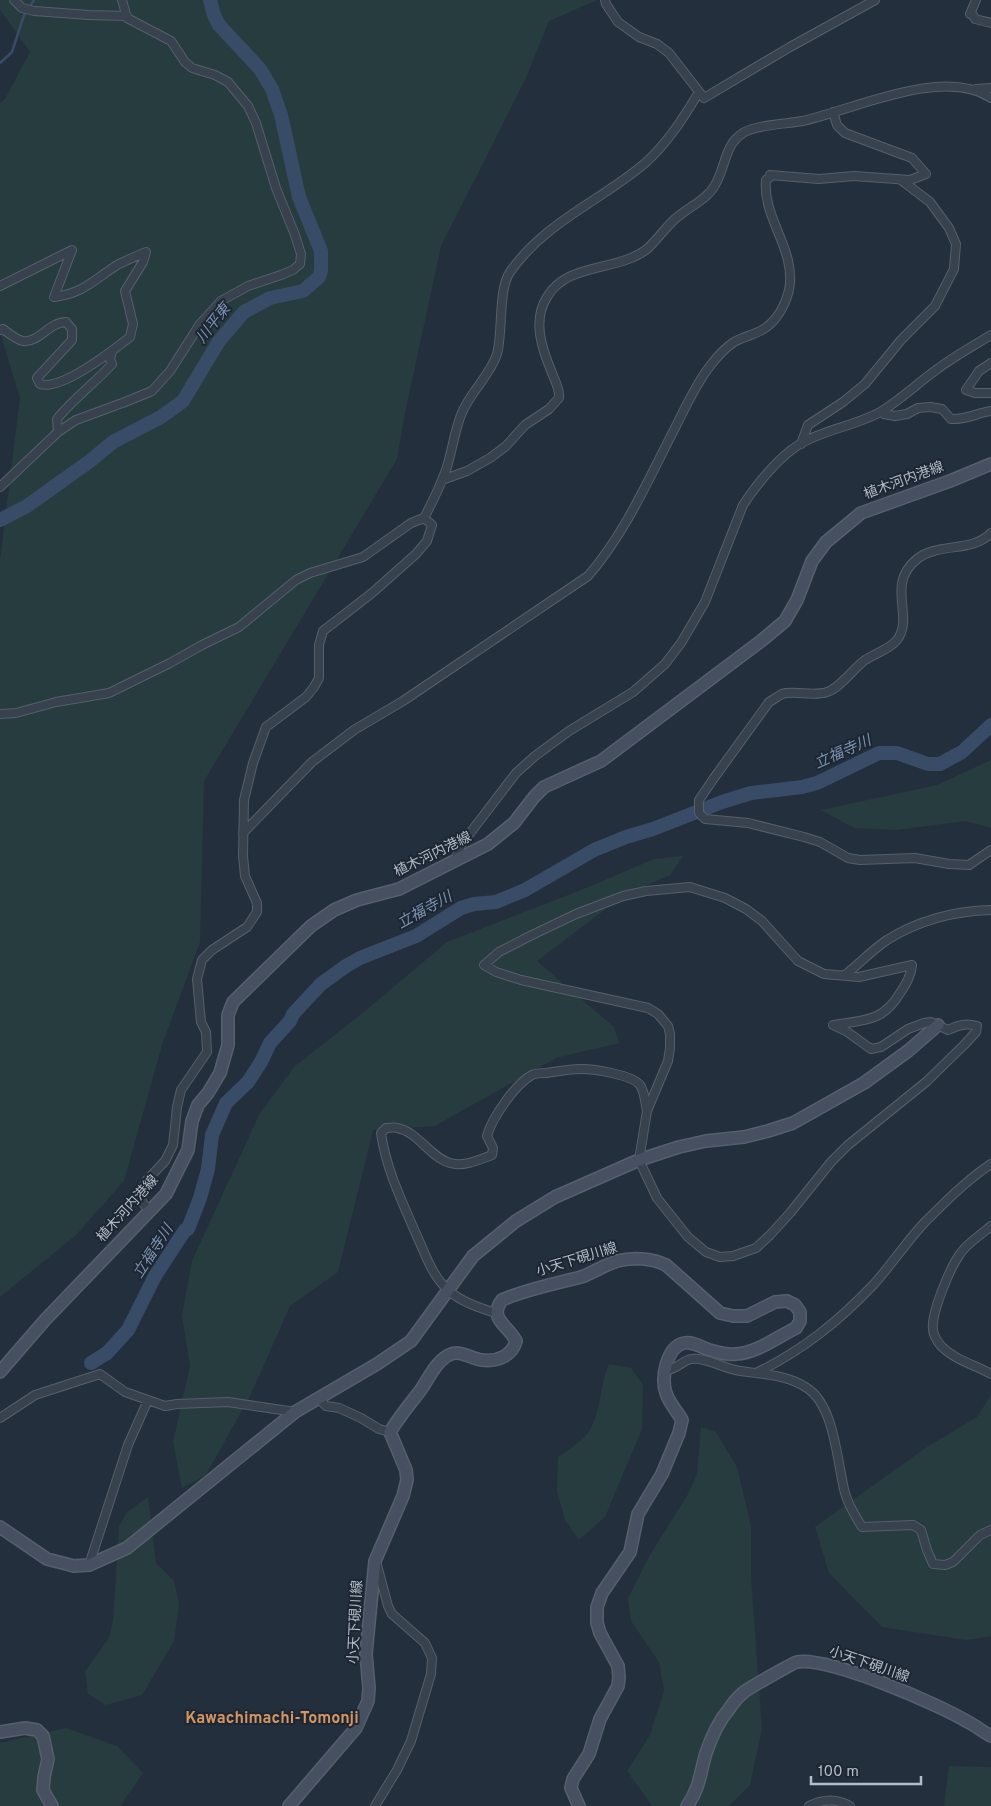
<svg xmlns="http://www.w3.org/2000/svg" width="991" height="1806" font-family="Overpass,'Noto Sans JP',sans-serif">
  <rect width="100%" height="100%" fill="#242f3e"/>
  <!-- green -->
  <path fill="#263c3f" d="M0 0H597L549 21 525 80 441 246 405 413 397 459 204 781 200 942 162 1045 124 1181 76 1235 0 1297V560L20 398 0 333V103L5 99 30 52 0 10Z
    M991 760V828L966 821 896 830 854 828 821 810 937 785Z
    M683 856 670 875 623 896 537 961 614 1027 619 1043 556 1058 435 1126 373 1130 338 1272 290 1306 251 1394 206 1475 182 1488 173 1442 190 1366 182 1316 192 1261 260 1113 295 1066 359 1016 447 942 586 888 654 859Z
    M609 1364 631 1368 643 1385 642 1429 605 1517 579 1540 565 1520 557 1491 558 1457C569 1449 585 1440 591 1428 601 1409 600 1384 609 1364Z
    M991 1395V1636L966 1640 882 1627 829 1573 815 1527 927 1447 977 1417Z
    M701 1427 716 1432 737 1467 751 1526V1577L762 1729 750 1785 729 1806H652L627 1771 650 1735 664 1691 659 1662 631 1621 628 1598 650 1555 688 1494 697 1474Z
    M148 1497 156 1563 174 1581 179 1604 174 1641 142 1695 106 1705 88 1694 85 1671 109 1638 113 1621 119 1527 126 1513Z
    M66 1728 117 1746 143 1773 120 1806H0V1743Z
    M949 1766 991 1767V1806H944Z"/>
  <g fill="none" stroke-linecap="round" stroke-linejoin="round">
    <!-- stream -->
    <path stroke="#394c67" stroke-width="2.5" d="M0 63 12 52 24 15 34 0"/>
    <!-- river -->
    <path stroke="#394c67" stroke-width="14" d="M0 520 27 506 90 461 113 442 161 417 183 401 219 341 244 312 270 298 303 291 319 277 321 271V251L299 197 281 115 272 89 260 69 219 25 214 15 210 0
      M91 1363 107 1353 128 1330 155 1276 185 1230 188 1229 200 1198 208 1169 212 1135 226 1103 248 1082 261 1062 270 1043 290 1021 293 1014 321 984 346 966 360 958 416 936 461 908 474 904 496 902 525 890 594 850 626 837 653 829 722 802 751 793 802 787 817 783 879 753H897L928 764H940L962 752 991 725"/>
    <defs>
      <path id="street" d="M14 0 22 8 34 11 89 15 127 16
        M605 0 606 4 618 22 639 37 657 44 669 53 704 98 790 47 875 0
        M976 0 970 14 973 15 975 19 991 23
        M976 89 991 88
        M0 286 72 250 54 297C82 294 94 280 117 265 126 260 137 256 146 252L143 262 125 291 133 324 130 337C112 351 61 391 40 384L37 378 72 340V329L66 322C49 322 39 343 23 341 17 340 8 333 3 329L0 330
        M991 363 979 371 966 390 975 393H991
        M882 411 884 414 895 416 907 414 918 408 930 407 942 409 951 419C966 420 977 413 991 411
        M58 432 57 419C73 399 95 383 112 364L110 359 112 351
        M801 444 808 425 843 402 865 384 901 340 935 306 954 269 956 244 949 228 930 202 901 180
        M442 480 467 471 490 458 506 446 525 425 549 409 559 398C560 389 555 381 552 373 542 349 532 321 547 297 567 262 618 272 647 249 657 240 665 228 675 219 688 207 707 200 715 185 726 167 724 145 743 133 754 125 787 124 802 121 853 110 943 66 991 98
        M0 487 58 432 76 420 125 402 152 391 170 371 200 324 221 301 248 286 281 275 293 270 300 264 301 254 295 235 276 188 256 123 248 106 228 82 215 75 192 68 185 62 171 41 127 18 122 0
        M991 533C972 553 938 542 917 559 885 585 915 616 897 640 890 649 874 654 865 660 854 668 840 688 827 692 813 697 794 690 782 694 778 696 773 700 769 702L714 778 699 800V813L705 819 748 823 804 837 820 842 848 858 860 860 915 858 949 864 969 865 991 850
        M0 714 16 713 56 702 109 693 170 663 202 645 239 627 296 580 310 573 363 557 411 523 424 518C432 503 440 486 446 470 452 452 454 433 461 415 469 393 490 376 497 354 503 333 498 289 510 272 544 223 600 201 644 164 667 144 684 117 699 92
        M243 833 312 762 354 730 403 701 588 576C626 532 649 478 676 426 686 406 696 384 710 366 716 358 725 348 734 342 743 337 753 335 762 330 776 322 785 306 789 290 797 250 762 218 766 180L770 177V175L819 179 854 176 910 180 926 174 912 158 845 133 837 125 833 112
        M455 861 461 845 516 773 535 756 569 731 633 692 665 664 681 643 705 602 743 505C758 483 777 458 800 444 825 429 856 426 882 411 901 399 918 383 936 370 953 357 973 346 991 335
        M690 887 725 898 746 909 762 921 798 961 824 974 859 977 912 965C911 976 906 984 900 993 883 1022 864 1020 833 1025L846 1031 871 1049 881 1047 908 1029 924 1023 931 1022 948 1030C959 1025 966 1023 977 1026L976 1032 964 1045 926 1082 848 1145 831 1162 790 1213 770 1235 756 1248 733 1256 720 1257 706 1252 688 1237 657 1198 639 1160 647 1111 668 1061 670 1048V1034L668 1026 658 1014 648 1008 521 980 496 972 484 965 499 952 532 935 576 914 623 896 646 891Z
        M845 975C859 964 872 950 887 940 919 920 954 911 991 910
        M150 1211 142 1202 141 1191 146 1181 165 1161 173 1145 177 1107 181 1090 207 1052 206 1032 201 1022 197 979 202 960 212 950 247 927 257 912V903L245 876 243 856 244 800 253 763 266 727 306 697 314 687 319 678V645L323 631 372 593 416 554 427 541 432 525 424 518
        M991 1226C981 1235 967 1243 960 1254 950 1268 931 1313 933 1329 933 1335 937 1341 941 1346 955 1360 975 1365 991 1374
        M496 1313C480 1308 461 1302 448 1290 432 1276 425 1253 416 1234 402 1201 386 1169 381 1133L386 1128C389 1128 394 1127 397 1128 417 1131 431 1158 450 1163 463 1167 479 1160 492 1155L493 1148 487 1136C492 1118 515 1084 532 1075 536 1073 543 1073 547 1073 559 1071 570 1069 581 1069 595 1069 632 1075 640 1085 645 1092 645 1103 647 1111
        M665 1371C678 1369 684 1359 692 1359 705 1357 725 1369 740 1371 762 1374 788 1375 807 1388 835 1406 837 1463 845 1493 848 1505 856 1517 862 1527L913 1525 921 1530 927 1550 933 1564 945 1565 953 1562 980 1535 991 1530
        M756 1373C803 1350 838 1322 874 1284 892 1264 907 1241 925 1222 946 1201 967 1180 991 1164
        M318 1398 326 1406 339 1408 361 1418 379 1429 390 1432
        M0 1418 35 1395 100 1374 125 1392 165 1406 177 1404 228 1402 295 1412
        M89 1565 128 1445 148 1400
        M375 1806 397 1770 411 1741 431 1674 432 1658 425 1643 392 1614 388 1606 377 1565
        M809 1806C823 1799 836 1798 850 1806"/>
      <path id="secondary" d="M0 1372 45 1320 166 1194 188 1150 192 1121 198 1105 208 1093 220 1073 228 1045V1015L233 1002 311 926 334 910 357 900 399 889 488 844 514 823 534 797 544 787 601 761 761 641 785 621 797 600 812 561 826 542 861 513 950 481 991 464
        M0 1527 47 1559 74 1566 89 1565 127 1548 295 1412 377 1364 411 1341 473 1256 516 1221 555 1197 639 1160 679 1147 706 1141 744 1137 768 1131 793 1123 864 1083 908 1051 938 1025
        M0 1732 25 1728 37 1730 43 1736 48 1759 44 1777 43 1790 52 1806
        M289 1806 356 1728 368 1701 369 1688 366 1654 375 1561 403 1496 407 1480 406 1470 390 1432C399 1417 409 1405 420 1391 428 1380 436 1361 449 1355 460 1349 471 1359 482 1360 497 1362 512 1356 516 1341 508 1325 488 1319 502 1300 527 1289 554 1284 581 1277 593 1273 604 1265 617 1261 632 1257 652 1258 666 1265L720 1313 733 1316H747L775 1302 787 1301 795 1305 800 1312V1321L796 1328C777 1337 757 1353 736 1354 729 1355 720 1353 713 1351 704 1349 694 1341 684 1343 666 1347 661 1379 666 1393 669 1403 677 1411 682 1420L679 1433 662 1474 638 1514 630 1552 602 1593 597 1607V1623L600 1633 618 1666 619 1677 618 1686 600 1719 589 1754 573 1779 571 1788 579 1806
        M687 1806C700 1788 700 1773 706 1753 711 1738 719 1721 729 1709 733 1703 739 1696 744 1692 749 1688 793 1663 797 1662 830 1657 938 1704 968 1722 976 1726 983 1732 991 1736"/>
    </defs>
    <!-- street casing -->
    <use href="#street" stroke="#565f6c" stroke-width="10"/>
    <!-- secondary casing -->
    <use href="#secondary" stroke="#565f6c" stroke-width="14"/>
    <!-- street -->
    <use href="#street" stroke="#38414e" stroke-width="8"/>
    <!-- secondary -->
    <use href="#secondary" stroke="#465061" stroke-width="11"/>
  </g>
  <g text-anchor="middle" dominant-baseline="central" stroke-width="4" stroke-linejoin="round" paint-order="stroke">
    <!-- street labels -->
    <g font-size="14" fill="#b4bcc9" stroke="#1d2633">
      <text transform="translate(904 481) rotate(-20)">植木河内港線</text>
      <text transform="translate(433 855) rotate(-26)">植木河内港線</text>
      <text transform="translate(128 1209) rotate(-48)">植木河内港線</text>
      <text transform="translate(577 1260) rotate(-17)">小天下硯川線</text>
      <text transform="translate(356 1622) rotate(-87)">小天下硯川線</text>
      <text transform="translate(869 1665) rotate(19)">小天下硯川線</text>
    </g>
    <!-- water labels -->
    <g font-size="15" font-style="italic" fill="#7c92b1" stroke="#1d2633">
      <text transform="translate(214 324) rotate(-52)">川平東</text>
      <text transform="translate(843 753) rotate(-24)">立福寺川</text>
      <text transform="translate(425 911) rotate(-29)">立福寺川</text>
      <text transform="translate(154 1252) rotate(-57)">立福寺川</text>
    </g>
    <!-- quarter labels -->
    <g font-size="16" font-weight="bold" fill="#d59563" stroke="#1d2633">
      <text x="272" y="1719">Kawachimachi-Tomonji</text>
    </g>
  </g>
  <!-- scale -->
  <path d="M811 1776v8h110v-8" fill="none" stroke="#b4bcc9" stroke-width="2.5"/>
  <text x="818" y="1776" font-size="15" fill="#b4bcc9" stroke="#1d2633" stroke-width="4" paint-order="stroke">100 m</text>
</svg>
